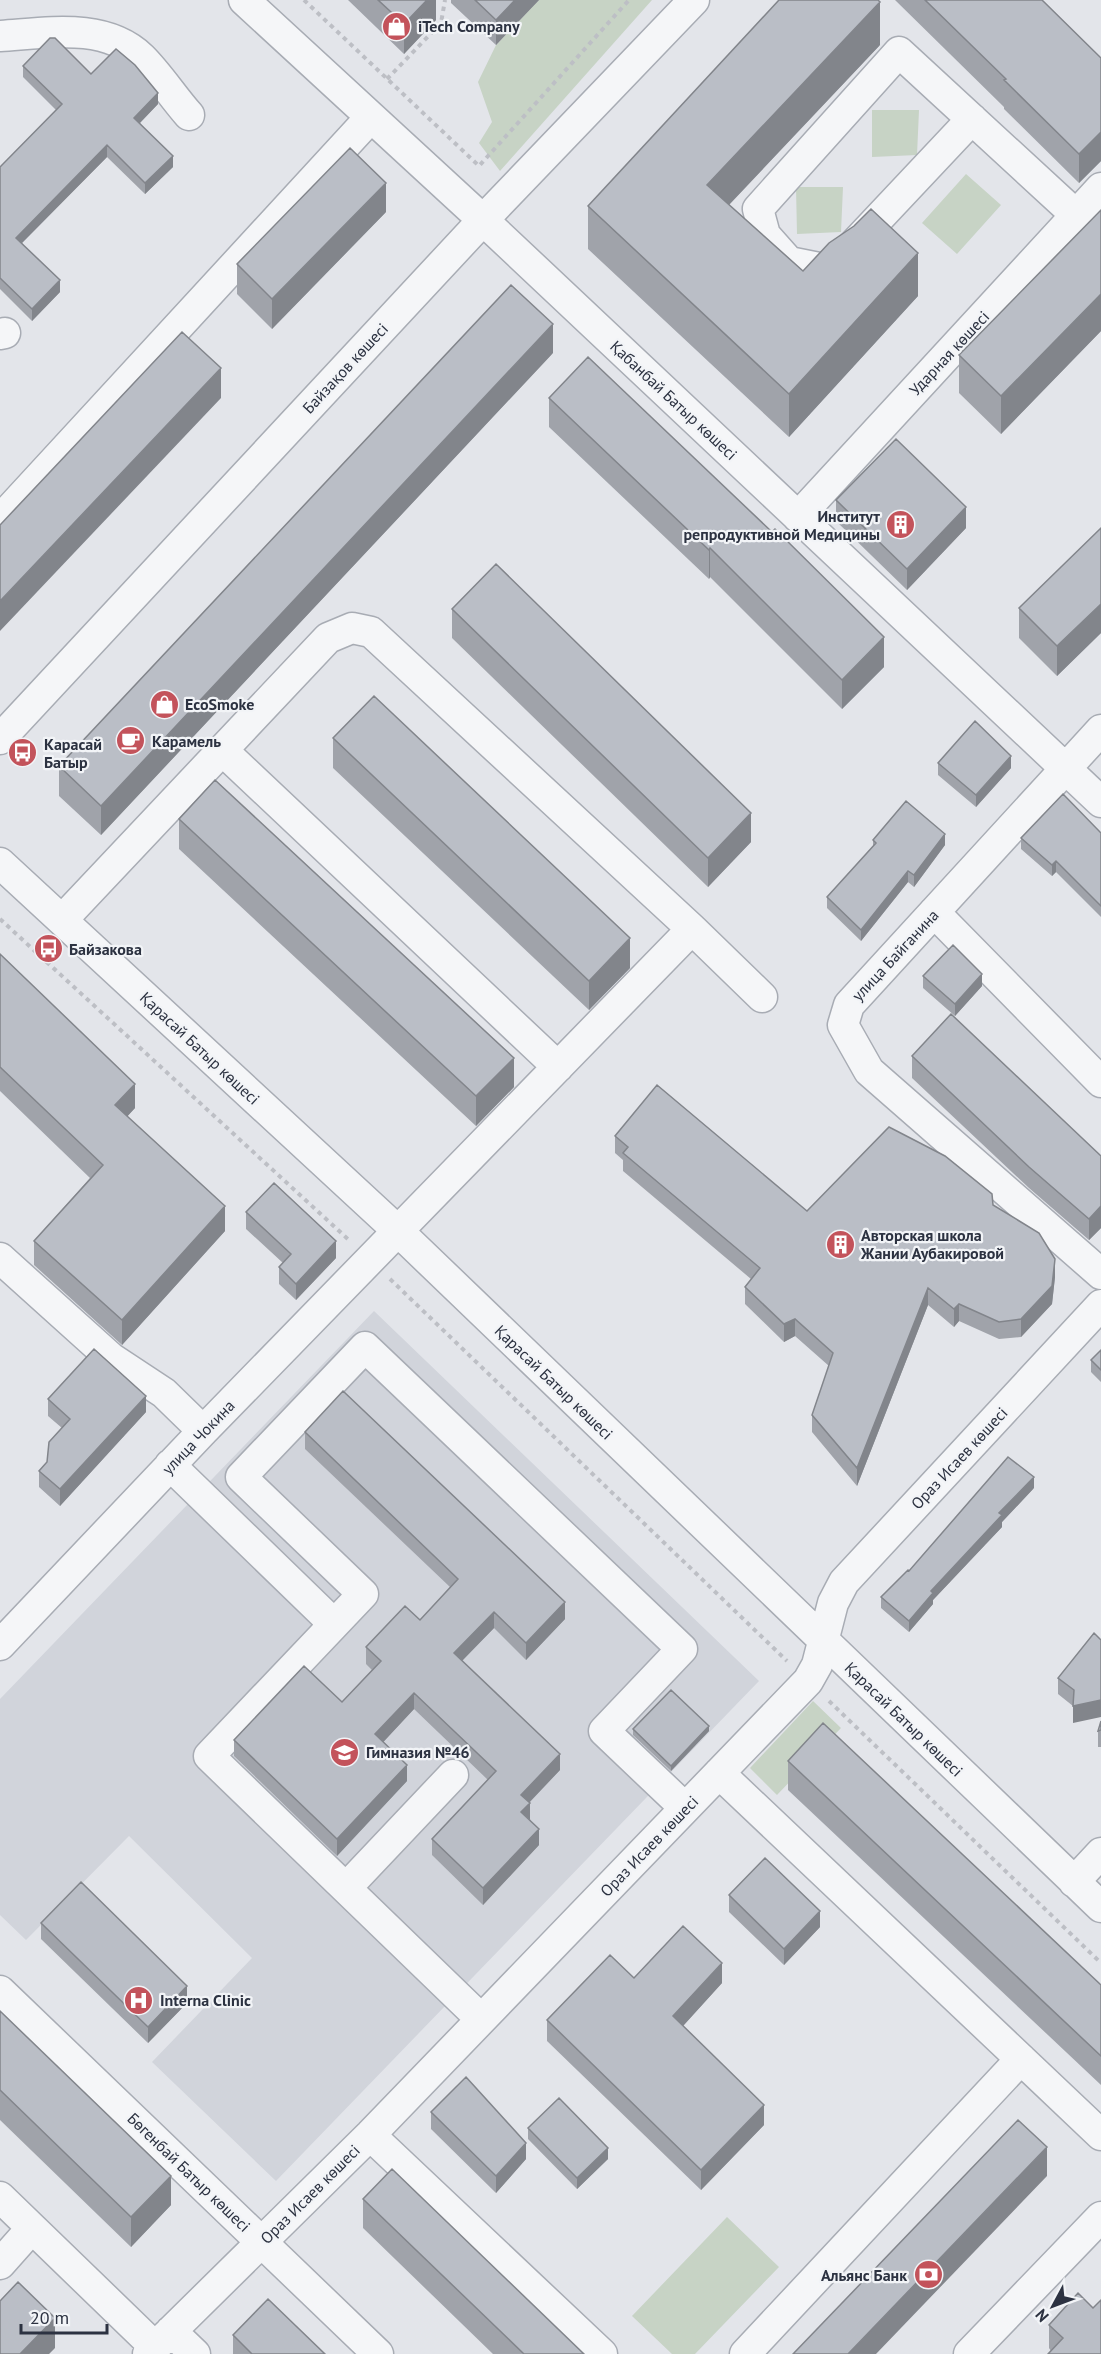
<svg xmlns="http://www.w3.org/2000/svg" width="1101" height="2354" font-family="'PT Sans',sans-serif">
  <rect width="100%" height="100%" fill="#e3e5ea"/>
  <!-- built -->
  <path fill="#d1d4db" d="M374 1311 759 1681 276 2181 152 2062 252 1958 129 1836 26 1940 0 1915V1699Z"/>
  <!-- green -->
  <path fill="#c7d3c5" d="M539 0H652L500 171 479 143 492 122 478 82 496 45Z
    M872 110H919L917 155 872 157Z
    M966 174 1001 205 957 254 922 223Z
    M796 187H843L841 232 797 234Z
    M813 1701 841 1728 777 1795 750 1768Z
    M727 2217 779 2267 695 2354H672L632 2316Z"/>
  <g fill="none" stroke-linecap="round" stroke-linejoin="round">
    <defs>
      <path id="minor" d="M244 0 483 220 1101 802
        M0 36C47 33 105 22 142 58 159 75 173 97 189 115
        M972 119 844 255 824 269 789 262 765 235 758 209 899 52 1076 215
        M0 334 5 333
        M798 517 1101 188
        M0 520 371 117
        M1101 730 849 1005 843 1025 869 1071 1101 1274
        M0 739 483 220 694 0
        M222 750 558 1067
        M0 863 398 1231 1101 1907
        M934 912 1101 1082
        M62 920 328 638 352 628 371 632 692 929 762 997
        M0 1258 111 1358 164 1393 203 1431
        M170 1465 334 1624
        M0 1645 203 1431 692 929
        M719 1773 1101 2135
        M1074 1882 1101 1853
        M347 1887 453 1775
        M0 1991 378 2354
        M481 2019 209 1756 363 1594 241 1477 365 1347 682 1649 604 1731 685 1808
        M370 2135 602 2354
        M0 2197 155 2347
        M0 2264 32 2228
        M171 2331 195 2354
        M148 2354 370 2135 808 1681 817 1665 833 1603 844 1582 1101 1305
        M745 2354 1021 2059
        M969 2354 1101 2217"/>
    </defs>
    <!-- minor casing -->
    <use href="#minor" stroke="#a8acb4" stroke-width="33"/>
    <!-- path -->
    <path stroke="#bdbfc5" stroke-width="4" stroke-dasharray="4.5 4.5" stroke-linecap="butt" d="M304 0 479 166 629 0
      M387 79 441 23 445 0
      M0 919 350 1241
      M390 1279 787 1661
      M829 1701 1101 1963"/>
    <!-- minor -->
    <use href="#minor" stroke="#f5f6f8" stroke-width="30"/>
  </g>
  <!-- wall -->
  <path fill="#a0a3aa" d="M348 0H436V20L404 54Z
    M451 0H539L496 45 451 3Z
    M895 0H1042L1101 58V161L1079 183 1004 109V107Z
    M880 45 729 205 803 271 918 296 789 437 588 249V206Z
    M23 66 91 74 158 104 140 123 173 167 145 194 107 157 22 243 60 292 32 321 0 289V167L56 110 23 77Z
    M1101 210V331L1001 434 959 393V355Z
    M386 212 272 329 237 294V264Z
    M553 353 101 835 59 796V766Z
    M549 398 884 667 842 709 710 577 709 579 549 427Z
    M836 500 966 528 907 590 836 521Z
    M1101 528V633L1057 676 1019 638V608Z
    M452 609 751 842 708 887 452 638Z
    M333 738 630 968 589 1010 333 768Z
    M938 763 1011 768 976 807 938 775Z
    M179 819 514 1087 476 1126 179 849Z
    M1101 833V917L1056 872 1052 876 1021 849V838Z
    M873 840 945 845 914 887 908 882 861 941 827 908V897L873 846Z
    M0 954 135 1108 127 1116 225 1231 122 1345 34 1265V1241L90 1178 0 1091Z
    M923 976 982 986 955 1016 923 988Z
    M912 1056 1101 1156V1228L1089 1240 1029 1188 912 1078Z
    M615 1136 807 1211 993 1205 1055 1277 1052 1304 1021 1337 999 1339 959 1321 954 1327 928 1305 857 1486 812 1432V1415L829 1366 795 1336 784 1342 745 1304V1287L751 1279 623 1171V1160L615 1153Z
    M246 1212 336 1258 296 1300 279 1284V1267L283 1263 246 1229Z
    M1101 1350V1382L1091 1372V1360Z
    M48 1399 146 1412 60 1506 39 1487V1471L47 1462 62 1428 48 1416Z
    M305 1432 565 1619 526 1660 494 1628 462 1661 560 1770 529 1803 530 1819 539 1845 483 1905 432 1855V1839L488 1780 414 1709 383 1742 407 1781 337 1856 234 1756V1740L342 1702 372 1670 366 1664V1647L420 1620 450 1587 305 1449Z
    M1034 1488 1002 1522V1527L933 1600V1604L909 1632 881 1608V1597L909 1571Z
    M1101 1640 1073 1723V1706L1058 1694V1678Z
    M1101 1721V1747H1098V1731Z
    M633 1729 709 1731 671 1771 633 1735Z
    M788 1761 1101 1985V2085L788 1790Z
    M729 1895 820 1927 784 1965 729 1912Z
    M41 1923 187 2003 148 2043 41 1939Z
    M634 1978 722 1983 683 2026 764 2125 701 2190 547 2041V2020Z
    M0 2011 171 2205 131 2247 0 2120Z
    M431 2112 526 2159 496 2193 431 2129Z
    M528 2128 608 2159 577 2189 528 2139Z
    M363 2199 584 2354H493L363 2228Z
    M1093 2308 1051 2351 1049 2348V2325Z
    M233 2335 325 2354H233Z"/>
  <!-- shaded-wall -->
  <path fill="#82858b" d="M427 0H436V20L404 54V24Z
    M515 0H539L496 45V20Z
    M880 2V45L707 228V185Z
    M158 93V104L134 129V118Z
    M1101 132V161L1079 183V154Z
    M107 145V157L16 249V238Z
    M173 156V167L145 194V183Z
    M386 183V212L272 329V299Z
    M918 253V296L789 437V394Z
    M60 280V292L32 321V309Z
    M1101 294V331L1001 434V396Z
    M553 324V353L101 835V806Z
    M221 368V398L0 631V601Z
    M966 507V528L907 590V569Z
    M710 548V577L709 579V550Z
    M1101 604V633L1057 676V646Z
    M884 637V667L842 709V680Z
    M1011 756V768L976 807V795Z
    M751 813V842L708 887V858Z
    M945 834V845L914 887V875Z
    M1056 861V872L1052 876V865Z
    M908 871V882L861 941V930Z
    M630 938V968L589 1010V981Z
    M982 974V986L955 1016V1004Z
    M514 1058V1087L476 1126V1096Z
    M135 1084V1108L115 1130V1105Z
    M225 1206V1231L122 1345V1320Z
    M1101 1206V1228L1089 1240V1219Z
    M336 1241V1258L296 1300V1284Z
    M1055 1259V1277L1052 1304 1021 1337V1319Z
    M928 1288V1305L857 1486V1468Z
    M959 1304V1321L954 1327V1309Z
    M795 1319V1336L784 1342V1324Z
    M146 1396V1412L60 1506V1489Z
    M1034 1477V1488L1002 1522V1527L933 1600V1604L909 1632V1621L931 1591 999 1513Z
    M565 1602V1619L526 1660V1643Z
    M494 1612V1628L454 1669V1653Z
    M414 1693V1709L375 1751V1734Z
    M1101 1700V1717L1073 1723V1706Z
    M709 1726V1731L671 1771V1766Z
    M560 1754V1770L521 1811V1795Z
    M407 1765V1781L337 1856V1839Z
    M530 1803V1820L521 1812Z
    M539 1829V1845L483 1905V1888Z
    M820 1911V1927L784 1965V1949Z
    M722 1963V1983L673 2037V2016Z
    M187 1986V2003L148 2043V2027Z
    M764 2105V2125L701 2190V2170Z
    M526 2143V2159L496 2193V2176Z
    M1047 2147V2176L876 2354H848Z
    M608 2148V2159L577 2189V2178Z
    M171 2176V2205L131 2247V2217Z
    M55 2318V2348L49 2354H20Z"/>
  <!-- building -->
  <path fill="#babec6" stroke="#82858b" stroke-width="1.5" d="M378 0H427L404 24Z
    M475 0H515L496 20Z
    M779 0H878L880 2 707 185 803 271 829 243 854 226 871 209 918 253 789 394 588 206Z
    M925 0H1042L1101 58V132L1079 154 1004 80 1006 79Z
    M50 38H55L91 74 116 49 135 65 158 93 134 118 173 156 145 183 107 145 16 238 60 280 32 309 0 278V167L62 104 23 66Z
    M350 148 386 183 272 299 237 264Z
    M1101 210V294L1001 396 959 355Z
    M511 285 553 324 101 806 59 766Z
    M182 332 221 368 0 601V525Z
    M588 357 772 532 775 529 884 637 842 680 710 548 709 550 549 398Z
    M896 439 966 507 907 569 836 500Z
    M1101 528V604L1057 646 1019 608Z
    M496 564 751 813 708 858 452 609Z
    M374 696 630 938 589 981 333 738Z
    M975 721 1011 756 976 795 938 763Z
    M215 780 514 1058 476 1096 179 819Z
    M1063 794 1101 833V906L1056 861 1052 865 1021 838Z
    M906 801 945 834 914 875 908 871 861 930 827 897 876 843 873 840Z
    M953 945 982 974 955 1004 923 976Z
    M0 954 135 1084 115 1105 225 1206 122 1320 34 1241 103 1165 0 1067Z
    M951 1014 1101 1156V1206L1089 1219 1029 1167 912 1056Z
    M657 1085 807 1211 889 1127 945 1156 992 1194 993 1205 1039 1233 1055 1259 1052 1286 1021 1319 999 1322 959 1304 954 1309 928 1288 857 1468 812 1415 833 1353 795 1319 784 1324 745 1287 760 1268 623 1153 628 1147 615 1136Z
    M274 1183 336 1241 296 1284 279 1267 291 1254 246 1212Z
    M94 1349 146 1396 60 1489 39 1471 47 1462 49 1442 70 1419 48 1399Z
    M1101 1350V1370L1091 1360Z
    M343 1391 565 1602 526 1643 494 1612 454 1653 560 1754 521 1795 530 1803 521 1812 539 1829 483 1888 432 1839 496 1771 414 1693 375 1734 407 1765 337 1839 234 1740 304 1666 342 1702 381 1661 366 1647 405 1606 420 1620 458 1579 305 1432Z
    M1008 1457 1034 1477 999 1513 1002 1515 931 1591 933 1593 909 1621 881 1597 908 1570 909 1571Z
    M1094 1633 1101 1640V1700L1073 1706 1074 1690 1058 1678Z
    M671 1690 709 1726 671 1766 633 1729Z
    M1101 1721V1730L1098 1731Z
    M823 1723 1101 1985V2056L788 1761Z
    M765 1858 820 1911 784 1949 729 1895Z
    M81 1882 187 1986 148 2027 41 1923Z
    M683 1926 722 1963 673 2016 764 2105 701 2170 547 2020 610 1955 634 1978Z
    M0 2011 171 2176 131 2217 0 2090Z
    M466 2077 526 2143 496 2176 431 2112Z
    M559 2098 608 2148 577 2178 528 2128Z
    M1018 2120 1047 2147 848 2354H793Z
    M392 2169 584 2354H524L363 2199Z
    M18 2282 55 2318 20 2354H0V2301Z
    M1078 2293 1093 2308 1101 2300V2354H1048L1063 2338 1049 2325Z
    M268 2299 325 2354H252L233 2335Z"/>
  <!-- icons -->
  <defs>
    <symbol id="shop-disc" viewBox="-11 -11 22 22"><circle r="9.5" fill="#c3535b" stroke="#f2f4f7"/><path d="M-5-2.5h2.3a2.7 3.5 0 0 1 5.4 0H5L5.5 6h-11ZM-1.5-2.5h3a1.5 2.3 0 0 0-3 0Z" fill="#fff"/></symbol>
    <symbol id="building-disc" viewBox="-11 -11 22 22"><circle r="9.5" fill="#c3535b" stroke="#f2f4f7"/><path d="M-4-6H4V6H1V3H-1V6H-4ZM-2.5-4.3h1.7v1.8h-1.7ZM.8-4.3h1.7v1.8H.8ZM-2.5-1h1.7V.8h-1.7ZM.8-1h1.7V.8H.8Z" fill="#fff"/></symbol>
    <symbol id="cafe-disc" viewBox="-11 -11 22 22"><circle r="9.5" fill="#c3535b" stroke="#f2f4f7"/><path d="M-5.5-4.5H6V0H3Q3 3.5 0 3.5H-2.5Q-5.5 3.5-5.5 0ZM3-3.2v2h1.7v-2ZM-6 4.5H4V6H-6Z" fill="#fff"/></symbol>
    <symbol id="bus-disc" viewBox="-11 -11 22 22"><circle r="9.5" fill="#c3535b" stroke="#f2f4f7"/><path d="M-5-6H5V4H4V6H2V4H-2V6H-4V4H-5ZM-3.5-4V0h7V-4ZM-3.5 1.2v1.5H-2V1.2ZM2 1.2v1.5H3.5V1.2Z" fill="#fff"/></symbol>
    <symbol id="university-disc" viewBox="-11 -11 22 22"><circle r="9.5" fill="#c3535b" stroke="#f2f4f7"/><path d="M0-5L7-2L0 1L-7-2ZM-4 1L0 2.5L4 1V4Q0 6-4 4Z" fill="#fff"/></symbol>
    <symbol id="hospital-disc" viewBox="-11 -11 22 22"><circle r="9.5" fill="#c3535b" stroke="#f2f4f7"/><path d="M-5-5h3v3.5h4V-5h3V5h-3V1.5h-4V5h-3Z" fill="#fff"/></symbol>
    <symbol id="bank-disc" viewBox="-11 -11 22 22"><circle r="9.5" fill="#c3535b" stroke="#f2f4f7"/><path d="M-6-4H6V4H-6ZM0-2.3a2.3 2.3 0 1 0 0 4.6a2.3 2.3 0 1 0 0-4.6Z" fill="#fff"/></symbol>
  </defs>
  <g fill-rule="evenodd">
    <use href="#shop-disc" x="380" y="10" width="33" height="33"/>
    <use href="#building-disc" x="884" y="508" width="33" height="33"/>
    <use href="#shop-disc" x="148" y="688" width="33" height="33"/>
    <use href="#cafe-disc" x="114" y="724" width="33" height="33"/>
    <use href="#bus-disc" x="6" y="736" width="33" height="33"/>
    <use href="#bus-disc" x="32" y="932" width="33" height="33"/>
    <use href="#building-disc" x="824" y="1228" width="33" height="33"/>
    <use href="#university-disc" x="328" y="1736" width="33" height="33"/>
    <use href="#hospital-disc" x="122" y="1984" width="33" height="33"/>
    <use href="#bank-disc" x="912" y="2258" width="33" height="33"/>
  </g>
  <g text-anchor="middle" dominant-baseline="central" stroke-width="4.5" stroke-linejoin="round" paint-order="stroke">
    <!-- poi labels -->
    <g font-size="16" font-weight="bold" fill="#2c3241" stroke="#f2f4f7" text-anchor="start">
      <text x="418" y="26">iTech Company</text>
      <text x="880" y="516" text-anchor="end">Институт<tspan x="880" dy="18">репродуктивной Медицины</tspan></text>
      <text x="185" y="704">EcoSmoke</text>
      <text x="152" y="741">Карамель</text>
      <text x="44" y="744">Карасай<tspan x="44" dy="18">Батыр</tspan></text>
      <text x="69" y="949">Байзакова</text>
      <text x="861" y="1235">Авторская школа<tspan x="861" dy="18">Жании Аубакировой</tspan></text>
      <text x="366" y="1752">Гимназия №46</text>
      <text x="160" y="2000">Interna Clinic</text>
      <text x="907" y="2275" text-anchor="end">Альянс Банк</text>
    </g>
    <!-- street labels -->
    <g font-size="16" fill="#2c3241" stroke="#f2f4f7">
      <text transform="translate(949 353) rotate(-47)">Ударная көшесі</text>
      <text transform="translate(345 368) rotate(-47)">Байзақов көшесі</text>
      <text transform="translate(674 400) rotate(43)">Қабанбай Батыр көшесі</text>
      <text transform="translate(895 955) rotate(-47)">улица Байганина</text>
      <text transform="translate(200 1048) rotate(43)">Қарасай Батыр көшесі</text>
      <text transform="translate(554 1382) rotate(44)">Қарасай Батыр көшесі</text>
      <text transform="translate(198 1437) rotate(-46)">улица Чокина</text>
      <text transform="translate(959 1458) rotate(-47)">Ораз Исаев көшесі</text>
      <text transform="translate(904 1719) rotate(44)">Қарасай Батыр көшесі</text>
      <text transform="translate(649 1846) rotate(-46)">Ораз Исаев көшесі</text>
      <text transform="translate(189 2172) rotate(44)">Бөгенбай Батыр көшесі</text>
      <text transform="translate(310 2194) rotate(-45)">Ораз Исаев көшесі</text>
    </g>
  </g>
  <!-- north arrow -->
  <g transform="translate(1053 2306) rotate(229)" stroke="#f2f4f7" stroke-width="4.5" paint-order="stroke">
  <path d="M0-4.5L10 22L0 15L-10 22Z" fill="#2c3241"/>
  <text y="-9" font-size="16" font-weight="bold" text-anchor="middle" fill="#2c3241">N</text>
  </g>
  <!-- scale -->
  <path d="M21 2324v9h86v-9" fill="none" stroke="#2c3241" stroke-width="3"/>
  <text x="30" y="2324" font-size="18" fill="#2c3241" stroke="#f2f4f7" stroke-width="4.5" paint-order="stroke">20 m</text>
</svg>
